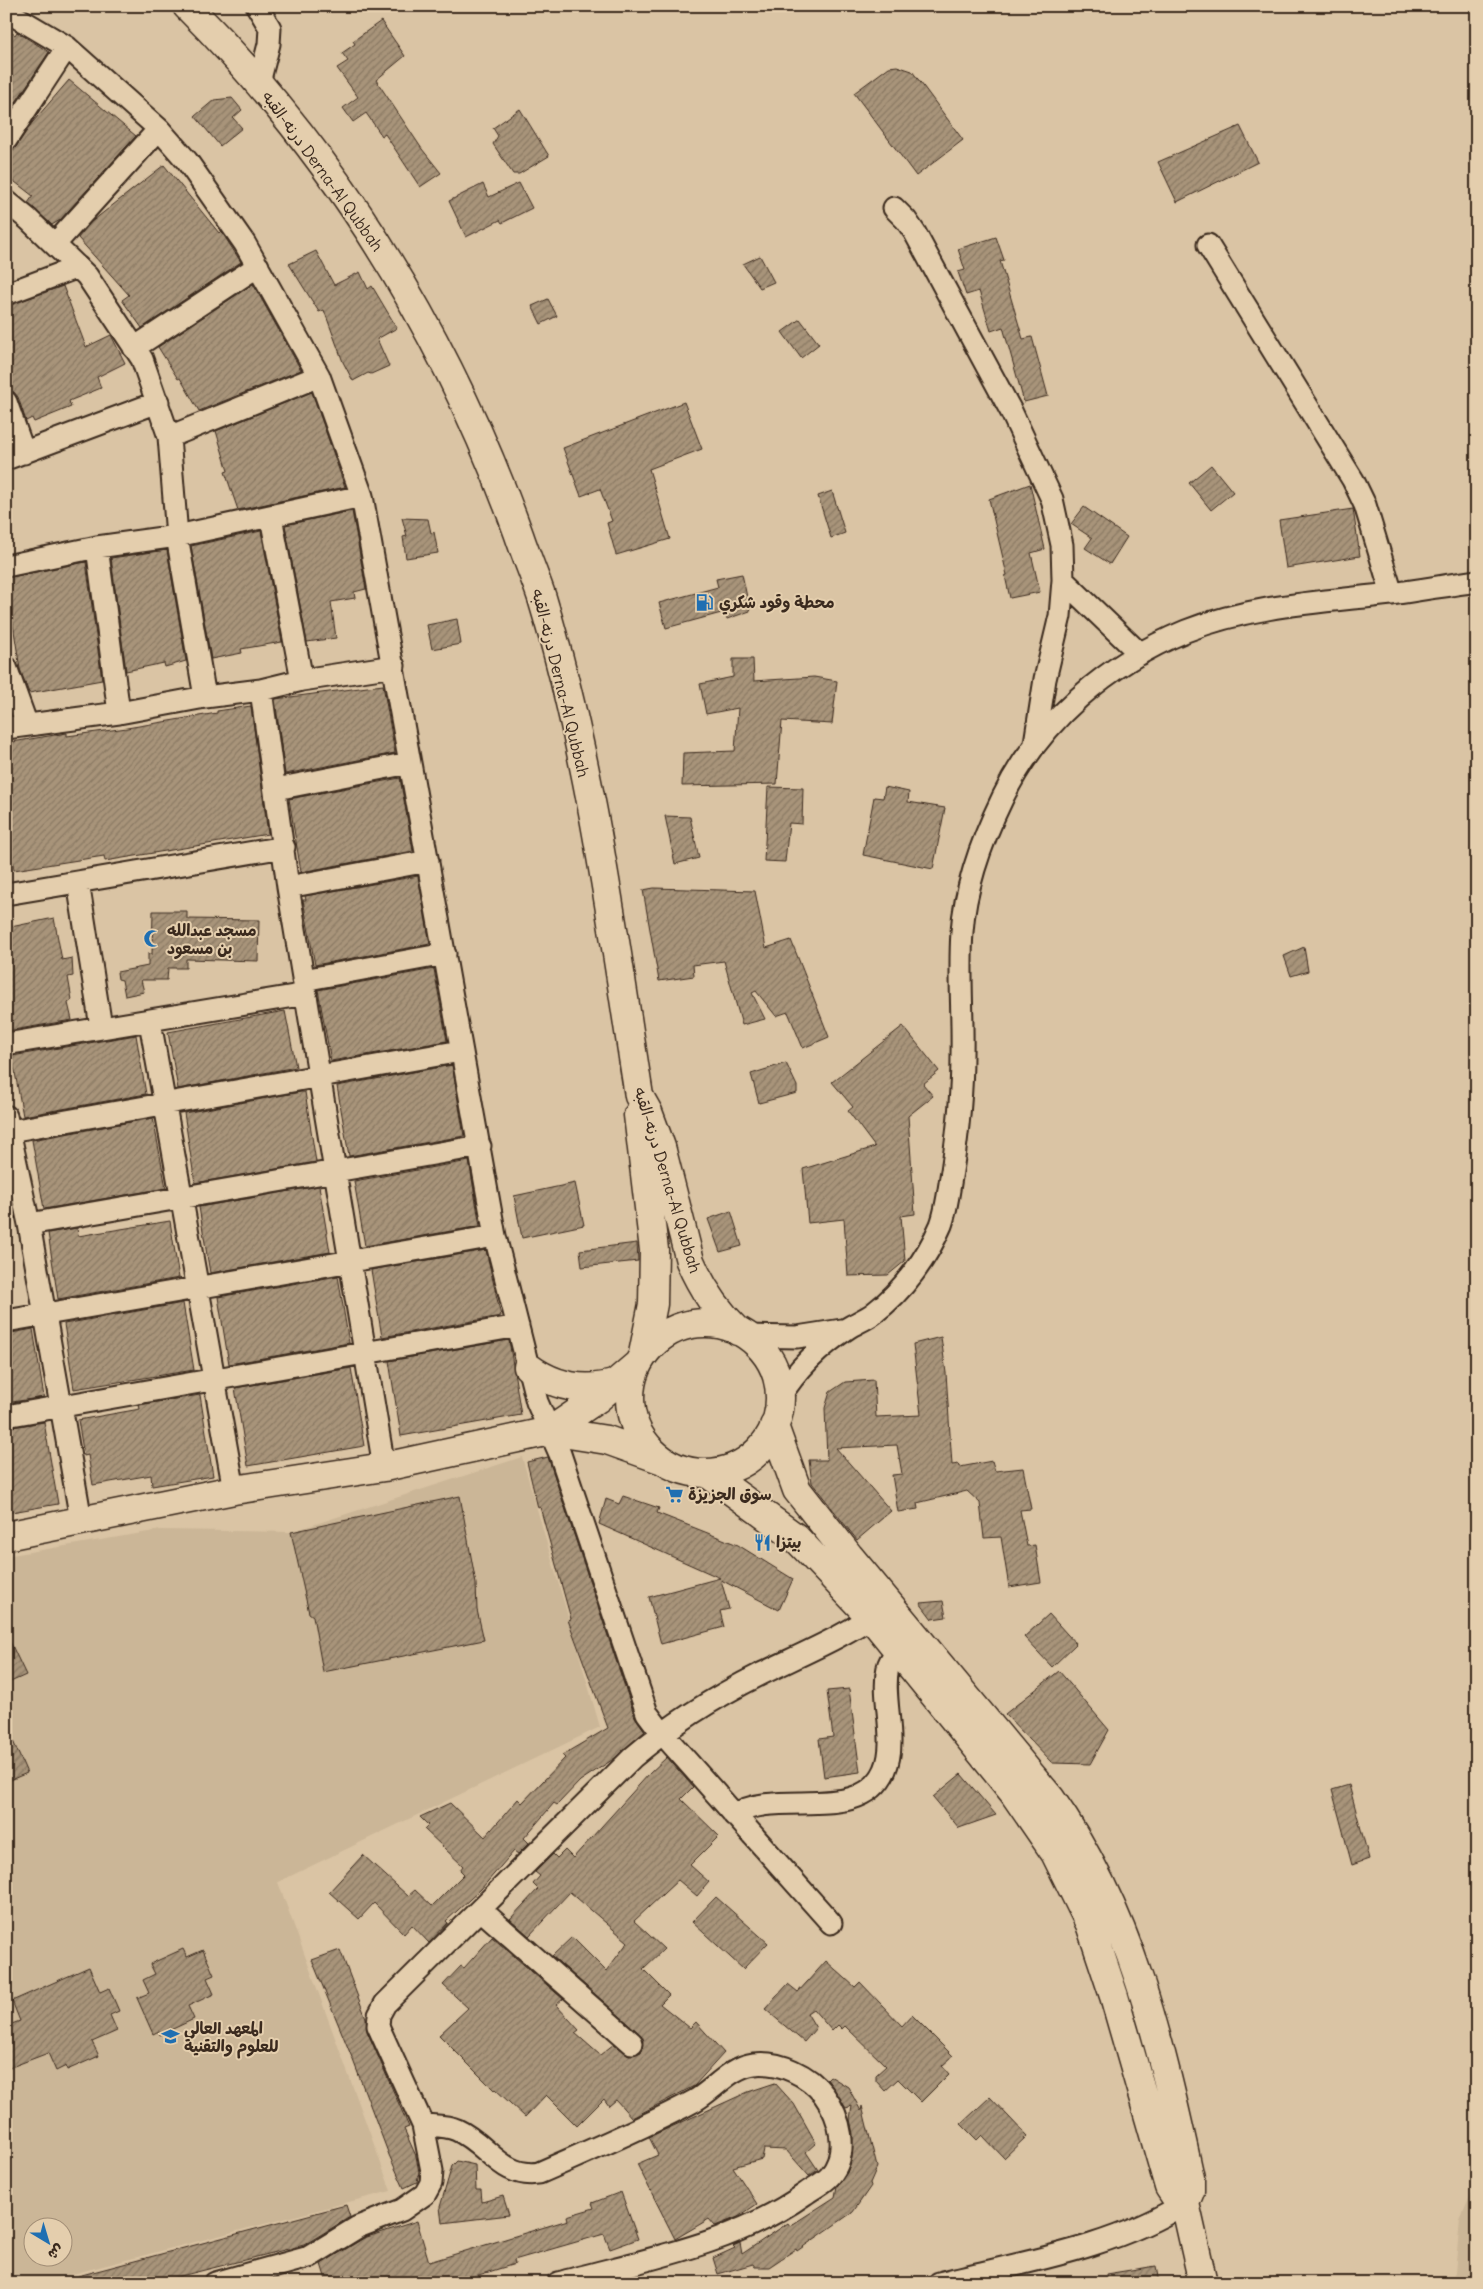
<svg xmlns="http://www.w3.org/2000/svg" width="1483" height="2289" font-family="Delius,'Playpen Sans Arabic',sans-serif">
  <defs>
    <pattern id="building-hatch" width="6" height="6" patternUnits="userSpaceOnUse" patternTransform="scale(1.25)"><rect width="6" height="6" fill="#a8947a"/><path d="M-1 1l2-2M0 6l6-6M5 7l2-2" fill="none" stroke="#8a7963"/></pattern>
  </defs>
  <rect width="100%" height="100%" fill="#dac4a4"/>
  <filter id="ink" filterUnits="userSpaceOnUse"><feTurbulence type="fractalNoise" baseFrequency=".02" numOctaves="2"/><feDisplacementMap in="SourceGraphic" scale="10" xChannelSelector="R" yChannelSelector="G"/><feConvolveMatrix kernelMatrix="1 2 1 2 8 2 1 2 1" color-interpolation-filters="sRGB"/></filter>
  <g filter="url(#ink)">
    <!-- built -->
    <path fill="#cbb697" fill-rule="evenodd" d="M522 1457 600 1727 278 1882 391 2191 38 2283H6V1556L160 1530 291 1532ZM32 2226H62V2256H32Z
      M1477 2181V2283H1454L1460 2220Z"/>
    <!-- building -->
    <path fill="url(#building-hatch)" stroke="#3b2a1e" d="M381 21 405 56 376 80 422 149 441 173 420 187 385 134 382 136 366 113 353 122 343 108 358 97 337 68 348 61 342 53 355 44 353 41Z
      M6 29 15 35 17 32 49 52 6 117Z
      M897 66 912 71 963 140 916 176 854 93 889 67Z
      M69 80 136 136 60 220 52 225 28 203 33 196 6 175V153L16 147 32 123Z
      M232 98 242 110 233 118 242 128 220 146 195 116 214 100Z
      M520 109 549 156 519 174H513L493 144 498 136 493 128Z
      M1240 126 1258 162 1177 202 1158 162Z
      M164 165 219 233 221 231 241 262 142 328 122 300 129 295 78 238 90 223Z
      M519 183 532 208 502 223 500 220 466 237 449 201 483 184 489 197Z
      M996 237 1004 260 1000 261 1023 339 1032 337 1048 396 1024 402 1003 327 991 331 979 291 966 295 958 272 965 270 958 249Z
      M316 251 334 285 360 272 368 289 372 286 397 328 377 339 389 366 371 374 368 373 353 381 343 362 324 310 319 312 289 264Z
      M760 256 774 282 760 288 743 264Z
      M253 284 301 370 199 411 180 378 178 379 158 347Z
      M63 286 86 347 111 335 125 363 97 377 101 388 69 401 71 407 34 422 32 418 26 421 18 397 14 392 6 390V306Z
      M548 299 557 316 541 324 532 306Z
      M800 319 819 344 801 358 782 332Z
      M312 392 345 487 238 510 225 472 228 471 216 431Z
      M684 402 702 449 649 469 670 539 616 555 607 523 612 521 600 489 581 496 563 448Z
      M1211 465 1233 492 1211 510 1189 483Z
      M1030 484 1045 549 1031 553 1040 592 1010 598 1005 576 1007 575 989 499Z
      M832 491 845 533 831 538 818 496Z
      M1084 507 1127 537 1110 564 1085 548 1092 538 1071 524Z
      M1353 509 1360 556 1286 568 1279 520Z
      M352 511 366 589 354 592 355 598 331 602 336 638 307 642 285 525Z
      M402 518 428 519 431 533 434 532 438 553 406 558 403 537 407 536Z
      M261 531 282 642 241 649 242 653 211 659 191 546Z
      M167 550 186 661 165 667 164 663 126 671 111 558Z
      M86 562 102 680 29 693 20 669 12 618 6 619V578Z
      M742 574 750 611 727 619 725 612 666 628 659 603 718 587 716 579Z
      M457 619 461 644 432 649 427 625Z
      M733 659H753L754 681 814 677 837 681 832 724 782 721 777 784 682 786 683 753 735 751 738 708 706 714 700 684 733 677Z
      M383 685 395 753 285 774 275 699Z
      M251 706 268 834 105 861 104 856 14 870 6 821V743L67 733V736L127 728 217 713V711Z
      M400 778 413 851 301 872 289 799Z
      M768 787 803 788 802 824 789 823 785 862 764 861Z
      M885 787 909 792 908 802 945 808 933 869 863 855 874 797 883 798Z
      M665 816 690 817 699 858 675 864Z
      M418 876 430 944 315 965 303 900H306L305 896Z
      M654 888 755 891 766 948 791 940 829 1037 803 1048 788 1012 776 1016 756 991 752 993 765 1019 742 1025 724 961 693 965 694 976 659 981 643 890Z
      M153 911H187V919L259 920 258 961 186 959V968H168L167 980H141L144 992 125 996 122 980 118 979 117 972 148 966V954H152Z
      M54 918 62 960 72 958 73 976 68 977 72 1000 68 1003 72 1020 7 1031 6 928Z
      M1304 947 1308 971 1291 976 1284 956Z
      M434 969 447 1041 331 1061 318 990Z
      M285 1011 296 1067 178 1089 168 1032Z
      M903 1026 939 1071 923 1084 933 1096 908 1116 915 1214 901 1216 905 1261 888 1275 848 1276 844 1219 808 1223 803 1169 875 1147 848 1111 853 1107 832 1082Z
      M136 1035 146 1094 23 1116 12 1056Z
      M786 1063 797 1086V1093L759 1103 751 1074Z
      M452 1065 464 1136 349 1156 337 1086Z
      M301 1092H305L316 1162 195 1183 184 1113Z
      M153 1118 166 1188 44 1209 32 1140Z
      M469 1161 480 1226 365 1246 354 1181Z
      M575 1183 584 1225 522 1238 514 1196Z
      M319 1186 330 1252 210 1273 199 1207Z
      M731 1211 742 1246 720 1252 708 1219Z
      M170 1221 179 1278 58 1299 48 1233 77 1228 78 1236Z
      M637 1243 638 1261 582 1267 580 1250Z
      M486 1250 501 1316 382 1337 371 1270Z
      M338 1276 349 1343 229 1364 218 1297Z
      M183 1303 194 1370 74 1389 64 1324Z
      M33 1329 44 1397 6 1403V1334Z
      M941 1337 946 1373 952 1465 959 1464 960 1467 992 1461 995 1471 1023 1468 1031 1509 1020 1510 1027 1546 1035 1545 1041 1582 1009 1587 1001 1537 984 1538 980 1503 967 1491 917 1503 918 1509 898 1512 892 1475 902 1474 897 1445 836 1448 891 1511 857 1540 812 1483 809 1460H827L825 1408 830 1392 845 1382 874 1380 876 1417 921 1415 913 1344Z
      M509 1340 521 1415 401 1436 389 1361Z
      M351 1368 364 1446 248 1466 235 1388Z
      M200 1395 213 1476 152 1486 151 1475 93 1485 88 1455 84 1456 78 1420 140 1409 139 1405Z
      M44 1422 58 1504 6 1513V1428Z
      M548 1457 635 1717 645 1731 615 1758 580 1781 557 1805 554 1803 524 1838 529 1843 518 1854 514 1851 481 1889 446 1921 448 1923 429 1943 412 1925 404 1934 374 1903 359 1919 329 1892 363 1855 408 1896 415 1890 432 1906 464 1874 460 1870 463 1866 424 1829 428 1825 420 1817 450 1803 485 1837 518 1799 522 1803 565 1758 562 1755 608 1728 568 1620 571 1619 540 1507 538 1508 527 1462Z
      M460 1496 476 1584 477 1610 484 1640 323 1672 313 1616 309 1613 291 1532Z
      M623 1496 659 1508 657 1513 738 1545 793 1579 779 1610 721 1580 729 1609 720 1611 724 1627 661 1644 649 1597 720 1578 599 1524 606 1499 619 1504Z
      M943 1601 946 1617 932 1619 920 1603Z
      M1049 1614 1076 1644 1052 1667 1024 1637Z
      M6 1633 26 1675 6 1684Z
      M1059 1671 1109 1730 1090 1764 1052 1763 1005 1714Z
      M849 1689 860 1772 824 1777 819 1739 833 1737 827 1691Z
      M6 1725 27 1773 6 1782Z
      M667 1757 693 1787 681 1799 719 1836 690 1865 709 1882 697 1896 678 1880 634 1921 664 1949 643 1969 669 1995 660 2004 690 2028 696 2022 724 2053 694 2086 632 2118 616 2100 609 2106 604 2099 577 2126 546 2095 525 2117 495 2089 494 2090 439 2035 468 2008 443 1985 461 1966 464 1968 492 1937 563 1999 556 2005 579 2030 575 2033 600 2055 614 2044 629 2055 641 2052 644 2045 640 2034 552 1956 572 1937 606 1971 628 1942 570 1892 529 1936 510 1919 538 1889 533 1884 540 1876 535 1872 553 1854 557 1858 565 1850 573 1858 649 1774Z
      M961 1774 996 1815 959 1828 933 1797Z
      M1349 1785 1369 1859 1352 1865 1332 1790Z
      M716 1897 768 1943 743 1969 692 1922Z
      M183 1949 187 1957 203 1950 214 1975 207 1978 214 1994 188 2006 194 2019 160 2035 159 2031 153 2034 137 1998 149 1993 143 1980 155 1974 150 1964Z
      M340 1950 366 2018 367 2031 409 2127 404 2129 416 2156 419 2172 417 2182 404 2188 389 2155 353 2060 312 1960Z
      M826 1961 855 1987 860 1982 902 2026 912 2015 953 2056 942 2066 949 2074 921 2102 898 2079 885 2091 876 2081V2075L886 2066 845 2026 842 2029 838 2025 832 2031 813 2009 807 2013 816 2028 804 2042 765 2009 788 1984 798 1992Z
      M89 1967 100 1992 109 1988 119 2011 110 2015 117 2031 92 2042 99 2056 67 2070 66 2066 56 2071 48 2053 6 2069V2026L20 2021 12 2001Z
      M830 2076 848 2087 861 2111 862 2106 877 2167 870 2183 871 2186 853 2212 797 2251 796 2249 769 2267H755L753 2264 718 2274 713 2258 735 2248 733 2246 740 2243 742 2254 788 2223 790 2226 835 2197 837 2186 847 2173 852 2158 853 2134 850 2119 852 2106 846 2108 827 2079Z
      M775 2083 794 2104 816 2143 806 2152 818 2170 809 2176 786 2150 764 2149 762 2159 733 2167 757 2204 738 2217 715 2226 709 2219 675 2239 637 2164 658 2155 649 2137 748 2092Z
      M990 2097 1027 2136 1004 2158 982 2135 977 2140 961 2124Z
      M457 2161 475 2165 476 2190H481L482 2202 503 2196 509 2215 442 2223 440 2207 452 2166Z
      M621 2192 638 2239 610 2249 604 2234 514 2260 515 2264 452 2283H327L321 2264 364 2238 417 2221 429 2262 568 2220 567 2216 594 2208 592 2203Z
      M346 2205 350 2217 304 2245 153 2283H79L78 2276Z
      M1156 2266 1159 2283H1107L1106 2274Z"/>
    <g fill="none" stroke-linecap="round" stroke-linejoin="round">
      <defs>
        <path id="minor" d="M257 6 270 28 269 44 259 83
          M6 11 67 47 159 129 187 161 245 244 319 376 362 496 495 1236 537 1402 560 1454 647 1713 662 1733 831 1923
          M6 140 67 47
          M6 201 28 219 87 276 142 359 169 437 177 536 205 697
          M894 208 906 220 915 233 1011 411 1052 499 1062 545 1063 580 1060 616 1045 679 1035 743
          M55 244 159 129
          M1208 245 1353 480 1365 505 1392 594
          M6 294 78 267
          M134 348 258 266
          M6 402 24 453
          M169 437 319 376
          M6 459 158 402
          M271 517 302 680
          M97 547 119 713
          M6 566 97 547 177 536 362 496
          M1063 580 1140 654
          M6 667 27 725
          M261 690 288 887 384 1467
          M6 728 119 713 205 697 261 690 302 680 394 666
          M276 789 409 763
          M78 882 101 1027
          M288 887 428 861
          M6 894 284 847
          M303 980 445 954
          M150 1022 234 1490
          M6 1044 306 994
          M6 1116 29 1224 81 1520
          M10 1131 461 1051
          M29 1224 480 1146
          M6 1321 495 1236
          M747 1336 797 1337 842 1330
          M779 1398C797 1369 819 1347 848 1328 856 1323 866 1319 874 1313 903 1291 927 1258 941 1225 947 1209 949 1188 952 1171 958 1132 962 1094 962 1055 963 1014 959 972 962 932 965 885 983 838 1003 797 1040 721 1108 663 1186 631 1251 605 1323 602 1391 594 1420 590 1448 585 1477 581
          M6 1416 518 1326
          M734 1815C777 1787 861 1825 885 1770 898 1740 881 1698 888 1667 889 1661 894 1655 898 1650
          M481 1910 632 2043
          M423 2125C434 2126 446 2125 457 2130 488 2144 502 2179 539 2173 591 2150 644 2128 694 2101 714 2090 730 2067 754 2064 779 2061 809 2075 824 2095 840 2117 850 2152 830 2176 824 2183 813 2188 805 2194 733 2245 642 2260 558 2283
          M215 2283 309 2257 358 2227 402 2210 425 2194 431 2183 432 2171 423 2125 378 2026 379 2015 385 2004 633 1757C673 1723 715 1697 761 1674 802 1654 846 1636 883 1609
          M939 2283C1022 2262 1112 2249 1185 2203"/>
        <path id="major" d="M187 6C338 157 447 335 519 535 526 556 535 577 542 598 591 760 613 930 639 1096L648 1112 661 1147 690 1261C702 1289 716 1310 738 1331
          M638 1115 654 1250 653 1304 643 1354
          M630 1398a75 75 0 1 1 150 0a75 75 0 1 1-150 0Z
          M528 1367C555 1387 584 1393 617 1383
          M774 1426 797 1490 849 1556 1051 1799C1131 1912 1161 2045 1190 2178V2191L1185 2203 1203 2283
          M550 1431 597 1399 638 1364
          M707 1473 795 1537 871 1617 1013 1792 1055 1853 1090 1924 1114 1996 1169 2187 1175 2196 1185 2203
          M6 1536 234 1490 384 1467 550 1431 607 1440 660 1459"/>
      </defs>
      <!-- minor casing -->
      <use href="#minor" stroke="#3b2a1e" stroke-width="25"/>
      <!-- major casing -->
      <use href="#major" stroke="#3b2a1e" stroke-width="31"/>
      <!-- minor -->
      <use href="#minor" stroke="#e4cead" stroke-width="21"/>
      <!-- major -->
      <use href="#major" stroke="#e4cead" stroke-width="28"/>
    </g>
  </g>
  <!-- icons -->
  <defs>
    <symbol id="fuel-bare" viewBox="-9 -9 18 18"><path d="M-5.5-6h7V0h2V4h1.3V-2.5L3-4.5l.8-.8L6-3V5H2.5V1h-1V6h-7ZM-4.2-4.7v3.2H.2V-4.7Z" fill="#1f6fb2" stroke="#e4cead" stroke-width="2.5" paint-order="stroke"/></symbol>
    <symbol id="mosque-bare" viewBox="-9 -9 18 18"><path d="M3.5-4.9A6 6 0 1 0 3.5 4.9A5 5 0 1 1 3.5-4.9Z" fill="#1f6fb2" stroke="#e4cead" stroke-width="2.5" paint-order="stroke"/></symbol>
    <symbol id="supermarket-bare" viewBox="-9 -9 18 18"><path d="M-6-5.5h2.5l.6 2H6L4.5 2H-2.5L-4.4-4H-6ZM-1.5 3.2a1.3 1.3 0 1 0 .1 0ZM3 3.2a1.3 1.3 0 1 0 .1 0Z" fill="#1f6fb2" stroke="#e4cead" stroke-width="2.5" paint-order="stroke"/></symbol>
    <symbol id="restaurant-bare" viewBox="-9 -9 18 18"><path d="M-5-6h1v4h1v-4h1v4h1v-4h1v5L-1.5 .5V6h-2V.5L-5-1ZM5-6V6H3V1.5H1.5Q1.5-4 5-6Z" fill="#1f6fb2" stroke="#e4cead" stroke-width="2.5" paint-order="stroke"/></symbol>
    <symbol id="university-bare" viewBox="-9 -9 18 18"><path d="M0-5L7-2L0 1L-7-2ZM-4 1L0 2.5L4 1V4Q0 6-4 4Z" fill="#1f6fb2" stroke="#e4cead" stroke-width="2.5" paint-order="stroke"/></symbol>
  </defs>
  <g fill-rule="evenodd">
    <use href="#fuel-bare" x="692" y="590" width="25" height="25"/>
    <use href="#mosque-bare" x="140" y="926" width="25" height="25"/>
    <use href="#supermarket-bare" x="662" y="1482" width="25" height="25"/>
    <use href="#restaurant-bare" x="750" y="1530" width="25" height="25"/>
    <use href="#university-bare" x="158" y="2024" width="25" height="25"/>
  </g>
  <g text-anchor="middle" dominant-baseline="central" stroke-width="4" stroke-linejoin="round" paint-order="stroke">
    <!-- street labels -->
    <g font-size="16" fill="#3b2a1e" stroke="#e4cead">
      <text transform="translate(323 171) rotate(54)">درنه-القبه Derna-Al Qubbah</text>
      <text transform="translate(561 683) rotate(76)">درنه-القبه Derna-Al Qubbah</text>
      <text transform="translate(668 1180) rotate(73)">درنه-القبه Derna-Al Qubbah</text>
    </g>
    <!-- poi labels -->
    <g font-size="16" font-weight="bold" fill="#3b2a1e" stroke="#e4cead" text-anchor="start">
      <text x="719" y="602">محطة وقود شكري</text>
      <text x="167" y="930">مسجد عبدالله<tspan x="167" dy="18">بن مسعود</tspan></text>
      <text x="688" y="1494">سوق الجزيزة</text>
      <text x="776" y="1542">بيتزا</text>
      <text x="184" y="2028">المعهد العالي<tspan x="184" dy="18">للعلوم والتقنية</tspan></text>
    </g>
  </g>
  <!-- margin -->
  <rect width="1483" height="2289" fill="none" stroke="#e4cead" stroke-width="25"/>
  <rect x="12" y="12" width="1458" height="2264" fill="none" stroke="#3b2a1e" stroke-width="2" filter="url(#ink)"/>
  <!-- north arrow -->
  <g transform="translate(48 2242) rotate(142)"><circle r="24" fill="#e4cead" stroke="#a08c74"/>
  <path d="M0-4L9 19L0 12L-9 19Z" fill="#1f6fb2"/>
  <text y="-8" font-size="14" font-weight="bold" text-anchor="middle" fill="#3b2a1e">ش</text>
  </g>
</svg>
